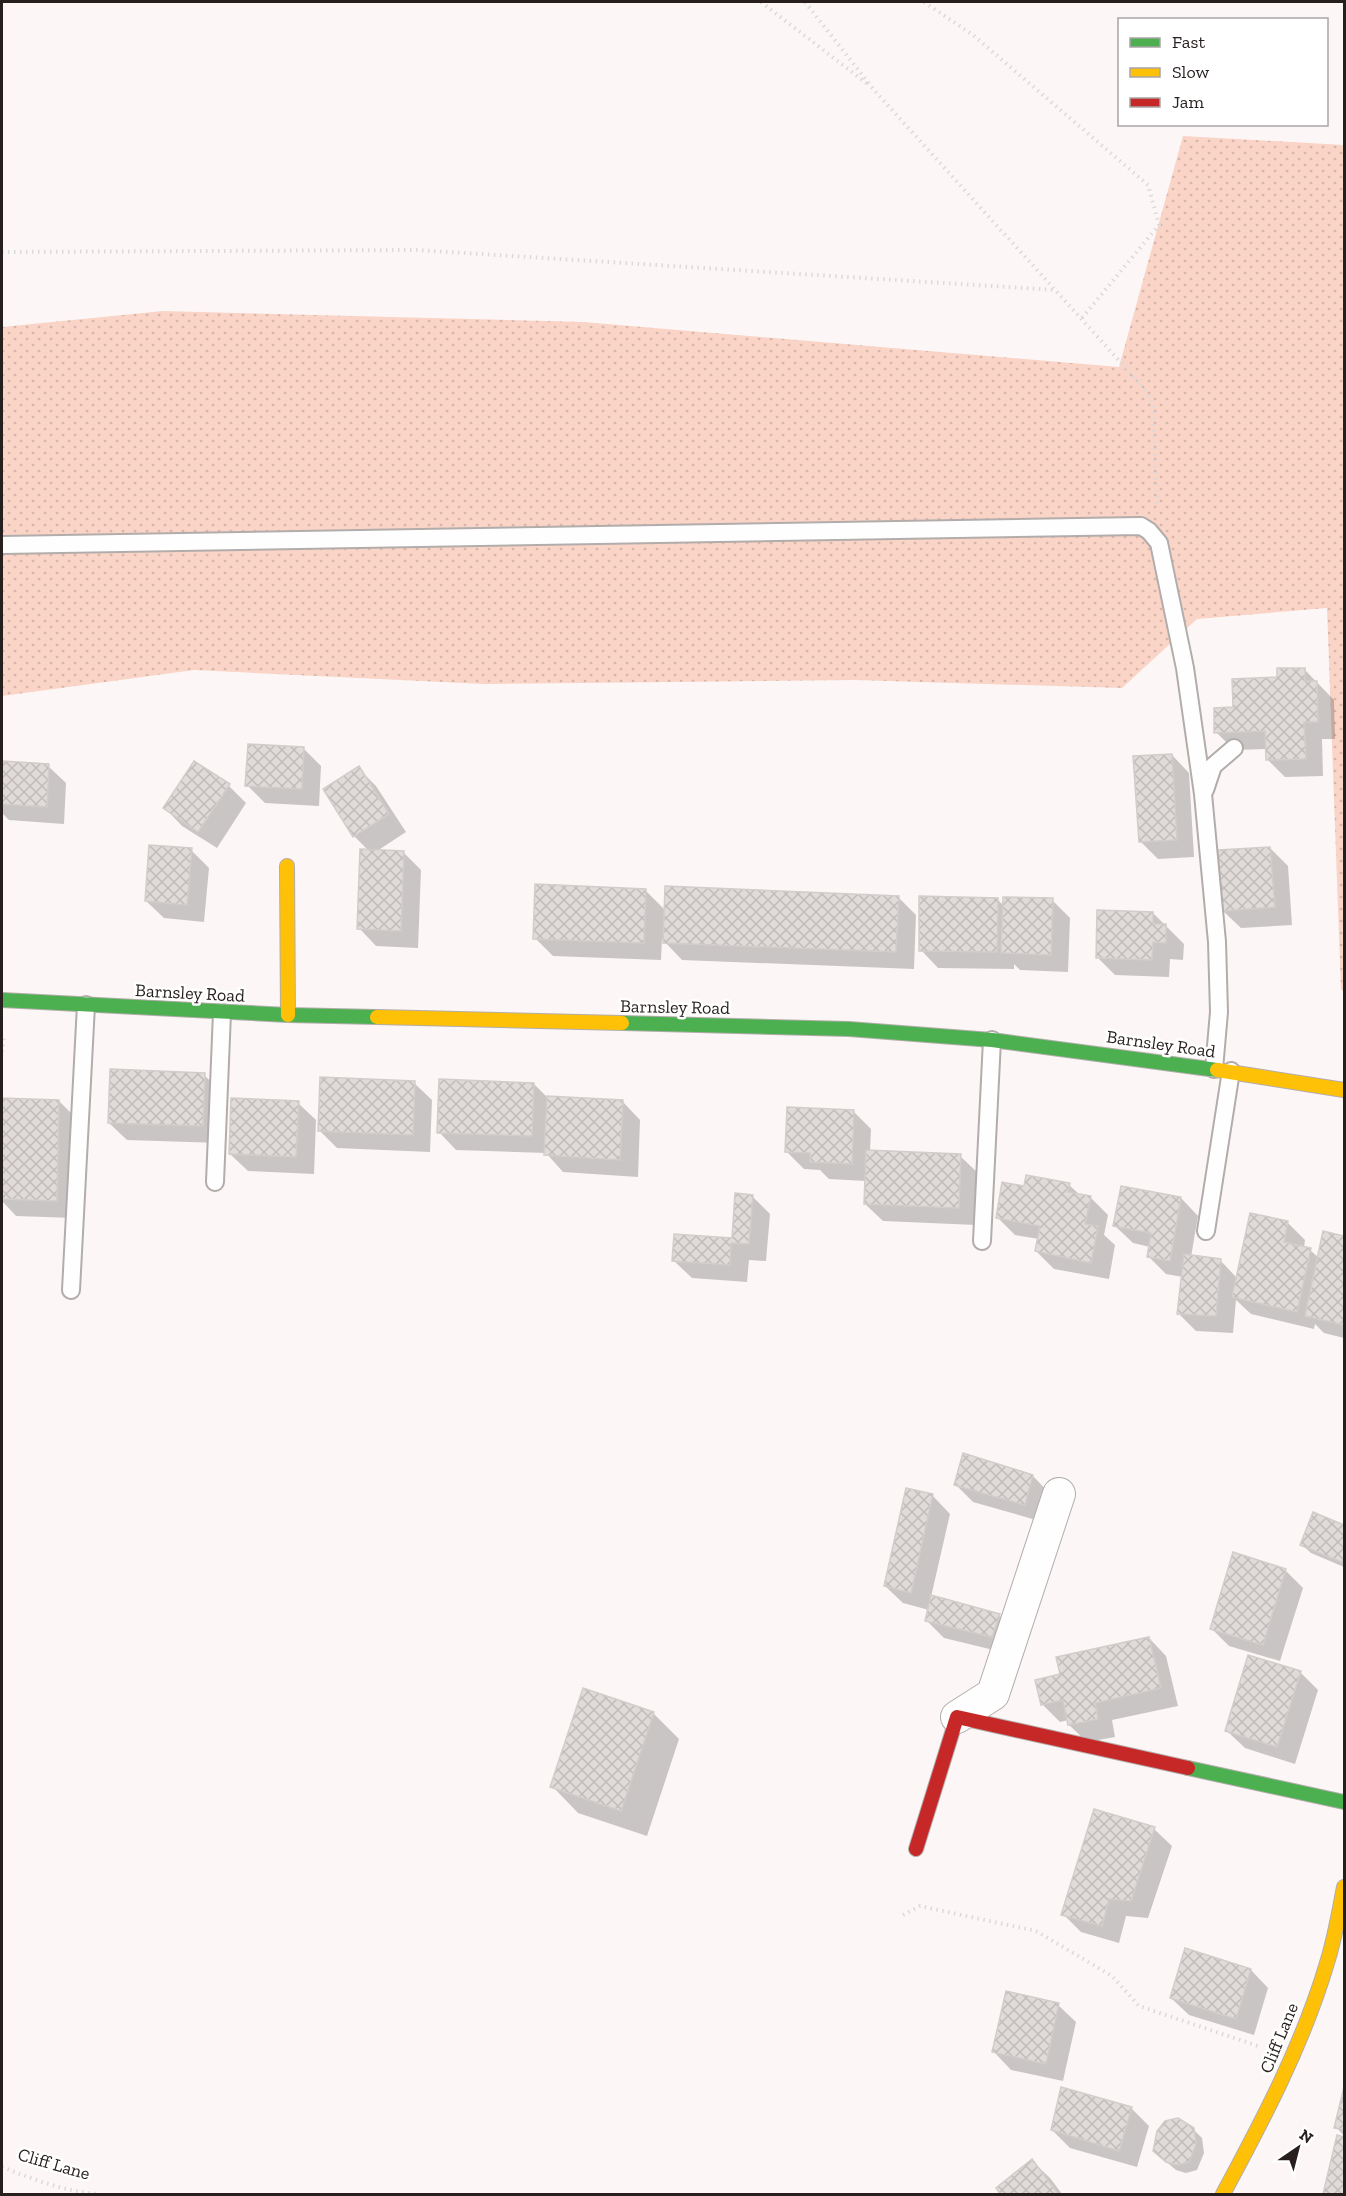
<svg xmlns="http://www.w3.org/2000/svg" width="1346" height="2196" font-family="'Zilla Slab',serif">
  <defs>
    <pattern id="grass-dots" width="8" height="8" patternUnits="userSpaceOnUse" patternTransform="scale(1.5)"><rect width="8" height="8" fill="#fad4c6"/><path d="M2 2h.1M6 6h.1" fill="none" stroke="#d6b6aa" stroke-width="1.8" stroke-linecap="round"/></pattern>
    <pattern id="building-cross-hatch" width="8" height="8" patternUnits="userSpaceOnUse" patternTransform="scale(1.5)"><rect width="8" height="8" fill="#e0dbd9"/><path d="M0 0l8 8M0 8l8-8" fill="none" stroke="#c0bcba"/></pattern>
  </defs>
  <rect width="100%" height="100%" fill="#fcf7f6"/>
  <!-- grass -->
  <path fill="url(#grass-dots)" d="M1183 136 1344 145V991L1341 990 1327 608 1197 619 1122 688 855 680 484 684 194 670 2 696V327L163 311 583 322 1119 367Z"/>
  <!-- shadow -->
  <path fill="#0003" d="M1304 669 1334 700 1335 739H1322L1323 776 1285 777 1267 759V749L1234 750 1216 732 1235 709 1279 679Z
    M304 749 321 766 319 806 265 803 247 785Z
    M1172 755 1189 773 1194 857 1158 859 1140 841Z
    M2 763 48 766 66 783 64 824 9 820 2 813Z
    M358 768 376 786 406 832 377 851 403 852 421 870 418 948 376 946 359 928 369 851 354 836 325 790Z
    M229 786 246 803 217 848 182 826 165 808Z
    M1270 848 1288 866 1292 925 1241 928 1223 911Z
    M191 850 209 868 204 922 164 918 146 901Z
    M645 890 666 911 898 897 916 915 914 969 682 960 662 939 661 960 553 956 535 938Z
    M997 899 1004 906 1052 900 1070 918 1068 972 1020 970 1014 964V969L938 968 921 950Z
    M1153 913 1184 944 1183 960 1170 959 1169 977 1115 975 1097 957Z
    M204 1075 222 1092 220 1143 127 1140 109 1123Z
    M414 1083 432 1100 430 1152 337 1148 319 1130Z
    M534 1084 547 1097 623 1102 640 1120 638 1177 563 1172 546 1153 456 1150 439 1132Z
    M2 1099 59 1101 77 1119 74 1218 16 1216 2 1201Z
    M298 1103 316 1120 314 1174 248 1171 230 1154Z
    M854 1112 871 1129 870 1152 960 1156 978 1173 976 1225 883 1221 865 1204 866 1181 829 1179 820 1170 804 1169 786 1151Z
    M1069 1185 1080 1195 1090 1197 1108 1215 1104 1235 1115 1245 1109 1279 1054 1269 1036 1251 1039 1239 1015 1235 997 1217 1026 1188Z
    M752 1196 770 1214 766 1261 749 1260 747 1282 692 1278 674 1261 733 1239Z
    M1181 1198 1198 1216 1191 1257 1220 1260 1237 1278 1251 1214 1288 1223 1305 1240 1304 1248 1310 1250 1319 1258 1325 1233 1344 1237V1338L1324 1333 1315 1324 1314 1329 1251 1314 1236 1300 1233 1333 1196 1331 1179 1314 1183 1277 1166 1274 1148 1256 1150 1247 1133 1243 1115 1226Z
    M1033 1476 1050 1494 1043 1522 973 1502 956 1485Z
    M907 1490 933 1496 950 1514 931 1597 999 1615 1016 1633 1010 1654 944 1638 926 1620 929 1610 903 1603 885 1586Z
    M1314 1514 1344 1527V1567L1311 1553 1302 1545Z
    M1285 1570 1303 1588 1280 1661 1229 1646 1212 1629Z
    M1149 1638 1166 1656 1178 1706 1112 1720 1115 1737 1087 1742 1069 1725 1068 1720 1060 1722 1042 1704 1062 1675Z
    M1300 1672 1318 1690 1295 1764 1245 1748 1227 1731Z
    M653 1713 679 1739 647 1836 578 1813 552 1786Z
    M1154 1829 1172 1846 1148 1918 1126 1916 1119 1943 1081 1932 1063 1914Z
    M1251 1970 1268 1988 1254 2035 1189 2015 1171 1998Z
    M1058 2005 1076 2022 1063 2081 1011 2070 994 2052Z
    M1344 2094V2136L1336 2127Z
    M1131 2108 1149 2126 1137 2167 1070 2148 1052 2130Z
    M1193 2129 1202 2138 1204 2153 1197 2170 1186 2173 1176 2170 1163 2159Z
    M1339 2137 1344 2138V2194H1325Z
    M1032 2161 1050 2178 1062 2194H1002L998 2189Z"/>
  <!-- building -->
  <path fill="url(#building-cross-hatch)" stroke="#d2cdcb" stroke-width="1.5" d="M1277 668H1305V681H1317L1318 722H1304L1306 759 1266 760 1265 731 1214 733V708L1233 707 1232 679 1277 677Z
    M248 744 304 747 302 789 245 786Z
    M1172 754 1177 840 1139 842 1133 756Z
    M2 761 49 764 47 807 2 804Z
    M194 761 230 784 198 832 163 808Z
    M359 766 389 814 353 837 323 789Z
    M149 845 192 848 187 905 145 901Z
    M1270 847 1275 907 1222 911 1218 850Z
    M360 849 404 851 401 931 357 929Z
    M535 884 646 889 644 943 533 939Z
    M665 886 899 896 896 952 663 943Z
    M919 896 998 898 997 952 919 951Z
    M1003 897 1053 898 1051 955 1001 953Z
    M1097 910 1153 912V924H1166V943L1153 942 1152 960 1096 958Z
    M110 1069 205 1073 203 1126 108 1123Z
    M320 1077 415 1081 413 1135 318 1131Z
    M439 1079 534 1083 532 1136 437 1133Z
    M547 1096 623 1100 620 1160 544 1155Z
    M2 1098 59 1100 57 1201 2 1199Z
    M231 1098 299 1101 296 1157 229 1154Z
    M787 1107 854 1110 852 1164 810 1162V1153L785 1152Z
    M866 1150 961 1154 959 1208 864 1204Z
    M1026 1175 1070 1183 1068 1192 1091 1196 1085 1224 1098 1226 1091 1263 1035 1251 1040 1226 996 1218 1002 1182 1024 1186Z
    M1121 1186 1181 1197 1170 1261 1147 1257 1151 1233 1113 1226Z
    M735 1193 753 1195 749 1244 731 1243 730 1265 672 1261 674 1234 732 1238Z
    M1250 1213 1288 1221 1284 1242 1311 1248 1297 1312 1232 1297Z
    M1323 1231 1344 1236V1325L1305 1316Z
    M1184 1254 1221 1259 1216 1316 1177 1314Z
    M963 1453 1033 1475 1025 1505 954 1485Z
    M906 1488 933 1494 911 1593 884 1586Z
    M1313 1512 1344 1525V1563L1300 1545Z
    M1233 1552 1286 1569 1263 1645 1210 1629Z
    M931 1595 1000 1614 992 1637 925 1621Z
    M1149 1637 1161 1688 1095 1703 1098 1719 1068 1725 1063 1700 1041 1705 1035 1680 1060 1674 1056 1657Z
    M1248 1655 1301 1671 1277 1747 1225 1731Z
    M583 1688 654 1712 621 1811 550 1787Z
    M1094 1809 1155 1827 1131 1901 1109 1899 1102 1926 1061 1915Z
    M1185 1948 1251 1969 1236 2019 1170 1998Z
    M1006 1991 1059 2003 1046 2064 992 2052Z
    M1061 2087 1132 2107 1119 2151 1051 2130Z
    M1344 2087V2130L1334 2128Z
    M1178 2118 1194 2128 1196 2144 1189 2162 1177 2165 1166 2162 1153 2151 1157 2131 1165 2121Z
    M1337 2135 1344 2137V2194H1323Z
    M1032 2159 1058 2194H1000L996 2188Z"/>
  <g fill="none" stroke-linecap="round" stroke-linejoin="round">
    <defs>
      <path id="lane" d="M2 545 1141 526 1149 531 1159 543 1185 668 1203 794 1217 942 1219 1012 1214 1069
        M1205 790 1213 766 1234 748
        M215 1182 222 1013
        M1206 1231 1231 1071
        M982 1241 992 1040
        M71 1290 86 1005"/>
      <path id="street" d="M957 1717 993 1694 1059 1494"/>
      <path id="fast" d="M2 1000 288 1015 377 1017
        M622 1023 849 1029 992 1040 1217 1070
        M1188 1768 1344 1802"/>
      <path id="slow" d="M287 866 288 1015
        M377 1017 622 1023
        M1217 1070 1344 1090
        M1223 2194C1263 2120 1303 2044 1327 1963 1335 1938 1339 1913 1344 1887"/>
      <path id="jam" d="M916 1849 957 1717 1188 1768"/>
    </defs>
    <!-- lane casing -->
    <use href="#lane" stroke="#b2adab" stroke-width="20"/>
    <!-- street casing -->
    <use href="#street" stroke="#b2adab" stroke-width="34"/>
    <!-- fast casing -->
    <use href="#fast" stroke="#b2adab" stroke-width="16"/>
    <!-- slow casing -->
    <use href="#slow" stroke="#b2adab" stroke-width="16"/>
    <!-- jam casing -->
    <use href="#jam" stroke="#b2adab" stroke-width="16"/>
    <!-- path -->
    <path stroke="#dcdad9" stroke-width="4" stroke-dasharray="1.5 4.5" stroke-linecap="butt" d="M761 2 870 86
      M805 2 874 90 1143 387 1153 405 1157 503
      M924 2 973 35 1148 185 1159 225 1082 318
      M2 252 416 250 1056 290
      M2 1052 4 1037
      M903 1915 920 1906 1036 1931 1112 1976 1139 2006 1258 2046
      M2 2167C32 2179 64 2191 97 2194"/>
    <!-- lane -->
    <use href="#lane" stroke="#fffefe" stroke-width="16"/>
    <!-- street -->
    <use href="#street" stroke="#fffefe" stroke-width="32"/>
    <!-- fast -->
    <use href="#fast" stroke="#4caf50" stroke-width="14"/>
    <!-- slow -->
    <use href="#slow" stroke="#ffc107" stroke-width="14"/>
    <!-- jam -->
    <use href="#jam" stroke="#c62828" stroke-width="14"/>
  </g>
  <g text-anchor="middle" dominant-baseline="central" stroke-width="5" stroke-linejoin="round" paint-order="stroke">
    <!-- street labels -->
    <g font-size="18" fill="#261f1d" stroke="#fff">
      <text transform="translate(190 993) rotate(3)">Barnsley Road</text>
      <text transform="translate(675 1007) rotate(1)">Barnsley Road</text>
      <text transform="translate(1161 1044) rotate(8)">Barnsley Road</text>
      <text transform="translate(1279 2038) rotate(-68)">Cliff Lane</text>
      <text transform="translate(54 2164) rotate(16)">Cliff Lane</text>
    </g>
  </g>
  <!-- border -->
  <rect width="1346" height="2196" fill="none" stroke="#261f1d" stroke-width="6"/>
  <!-- legend -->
  <rect x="1118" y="18" width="210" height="108" fill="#ffffff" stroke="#a8a5a5" stroke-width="1.5"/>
  <rect x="1130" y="38" width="30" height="9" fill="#4caf50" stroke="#a8a5a5" stroke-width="1.5"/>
  <text x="1172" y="48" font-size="18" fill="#261f1d">Fast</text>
  <rect x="1130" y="68" width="30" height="9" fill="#ffc107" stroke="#a8a5a5" stroke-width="1.5"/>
  <text x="1172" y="78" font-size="18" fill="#261f1d">Slow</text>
  <rect x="1130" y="98" width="30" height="9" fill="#c62828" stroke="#a8a5a5" stroke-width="1.5"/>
  <text x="1172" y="108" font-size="18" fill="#261f1d">Jam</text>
  <!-- north arrow -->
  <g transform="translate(1298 2148) rotate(35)" stroke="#ffffff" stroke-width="4.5" paint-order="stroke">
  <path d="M0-4.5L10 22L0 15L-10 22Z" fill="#261f1d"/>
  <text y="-9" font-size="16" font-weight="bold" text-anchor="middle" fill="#261f1d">N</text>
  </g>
</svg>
